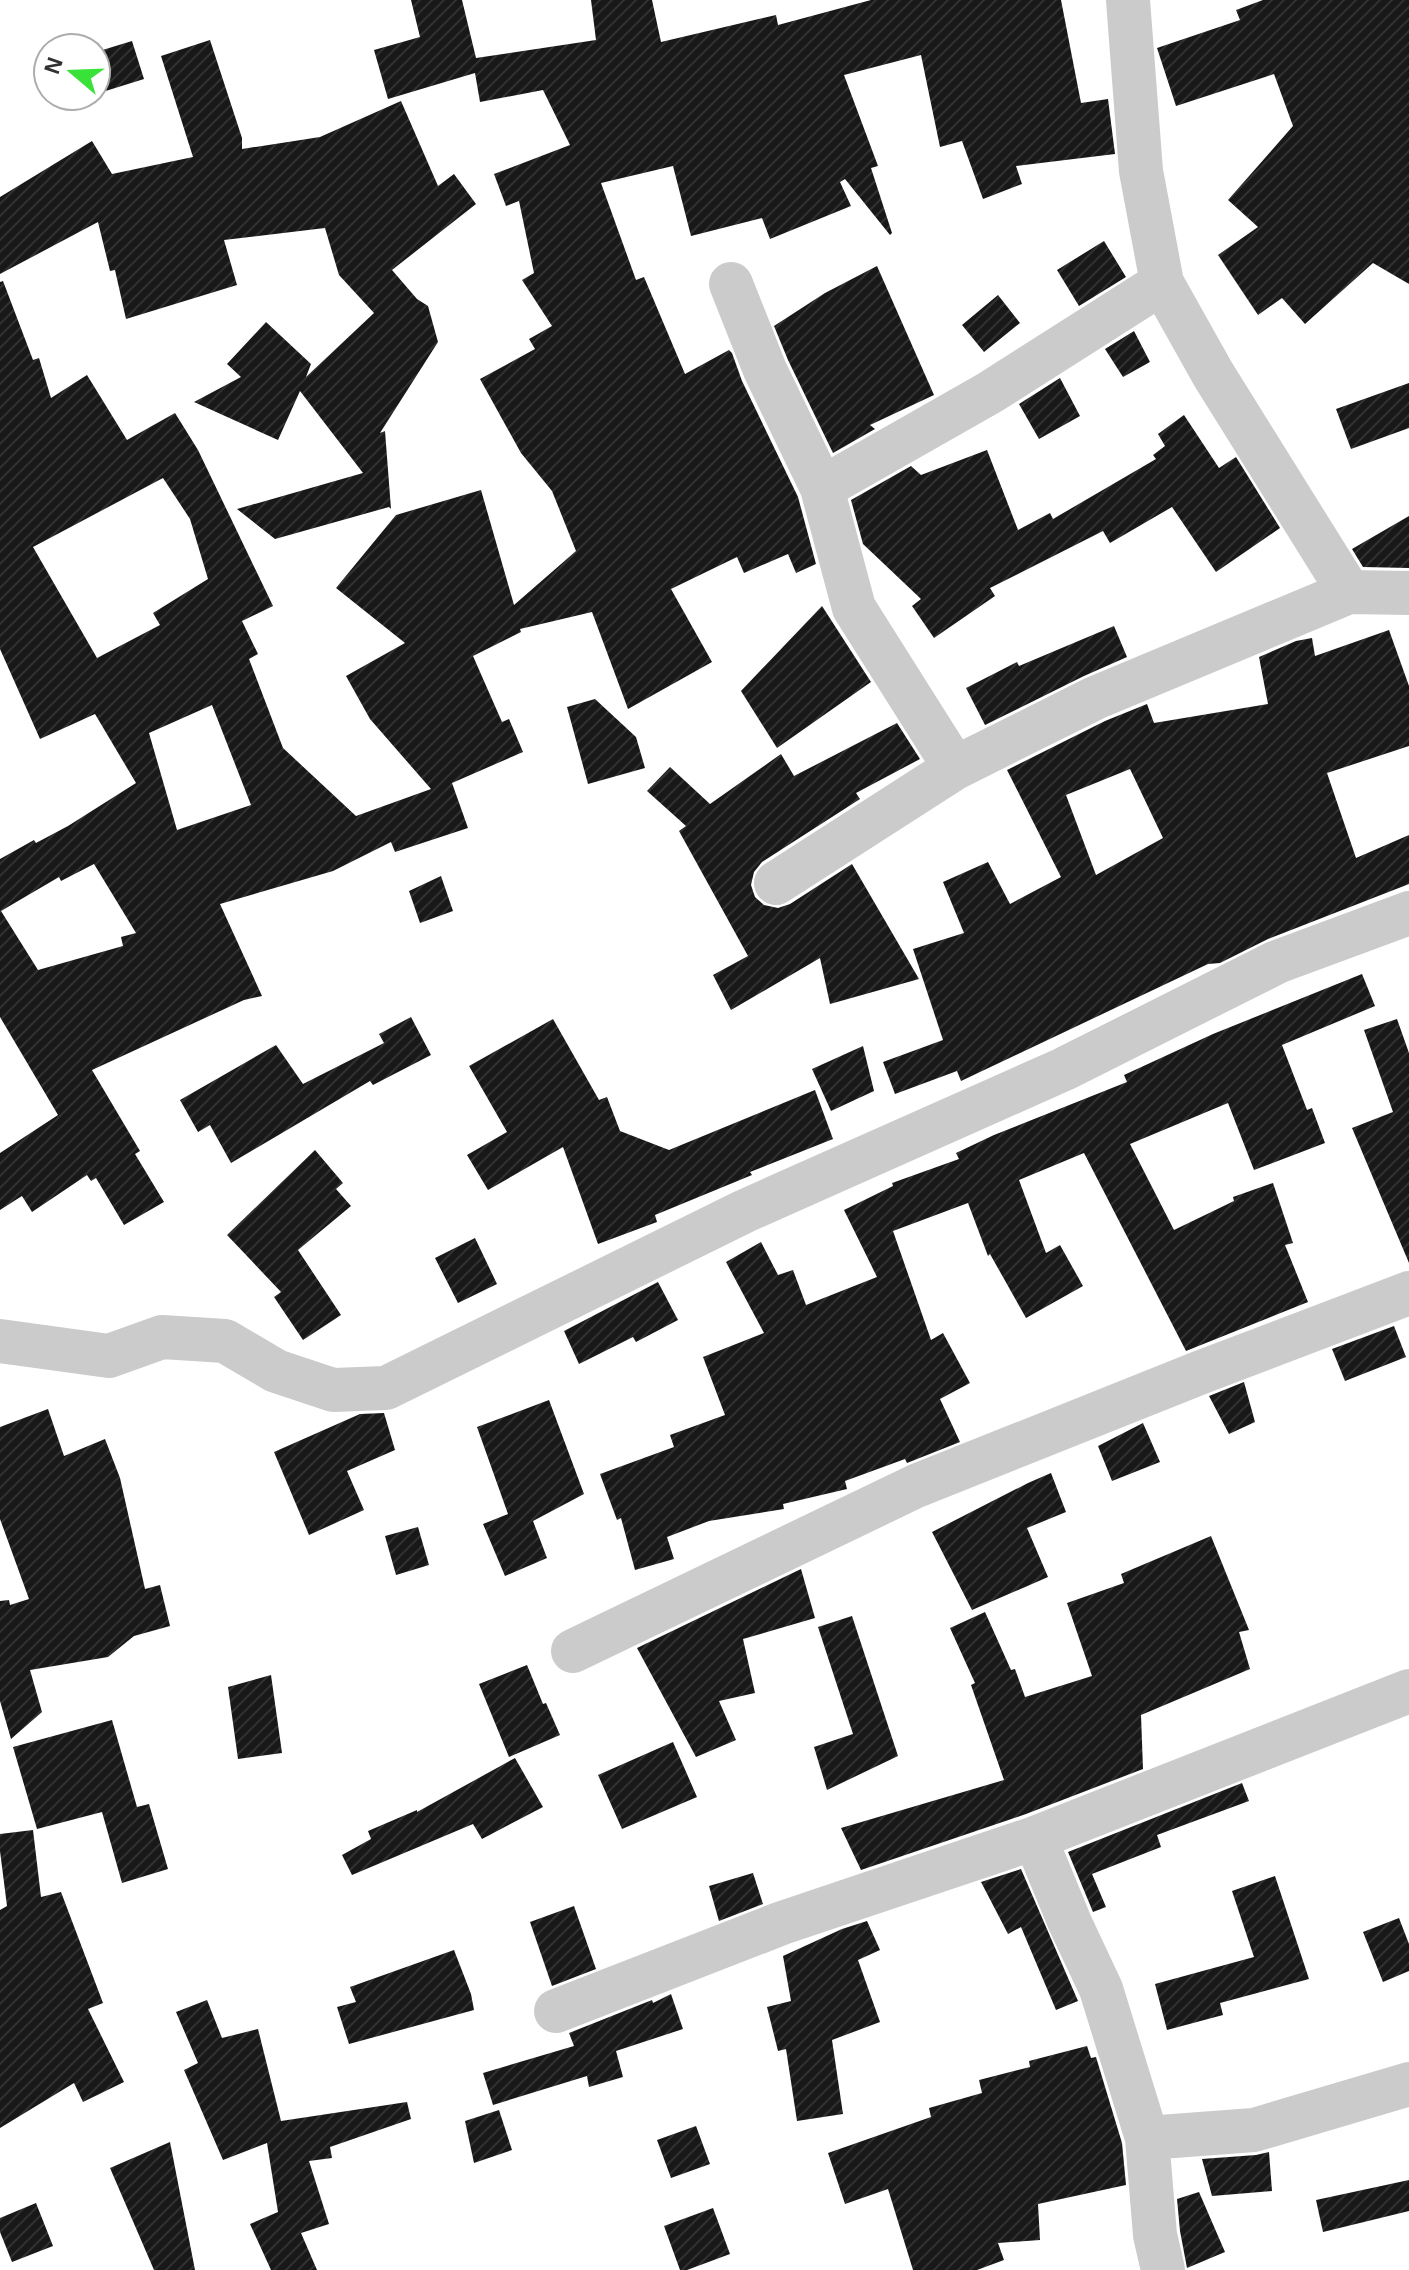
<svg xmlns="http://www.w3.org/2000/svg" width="1409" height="2270" font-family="Arial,sans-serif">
  <defs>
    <pattern id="building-hatch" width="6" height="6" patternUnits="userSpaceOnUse" patternTransform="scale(2)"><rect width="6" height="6" fill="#181818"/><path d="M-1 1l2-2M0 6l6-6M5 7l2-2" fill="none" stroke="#313131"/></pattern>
  </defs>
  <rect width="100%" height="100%" fill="#fff"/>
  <!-- building -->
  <path fill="url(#building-hatch)" fill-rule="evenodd" d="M411 0H462L476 58 596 40 591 0H652L661 42 776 15 778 25 871 0H1061L1081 103 1108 99 1115 154 1016 166 1022 184 983 199 962 141 940 147 921 55 844 75 878 166 871 168 892 233 890 235 845 179 840 182 851 206 770 239 762 218 691 236 673 166 601 183 636 280 644 277 685 374 729 350 732 353 742 381 798 497 816 564 796 573 788 554 744 573 737 557 671 589 712 662 628 709 592 612 520 629 521 632 473 656 502 722 509 719 523 752 452 783 468 828 395 852 391 842 333 871 220 904 262 996 244 1000 92 1070 140 1151 135 1154 164 1202 124 1225 96 1178 91 1181 87 1175 32 1212 22 1196 0 1210V1153L58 1115 0 1017V859L34 840 36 843 68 826 136 783 95 714 40 739 0 649V282L3 281 33 360 39 358 51 398 87 375 127 440 175 413 198 450 273 606 242 621 258 654 249 659 283 748 356 816 431 789 370 719 346 676 405 643 336 588 396 515 481 490 514 605 576 551 552 491 521 453 480 379 535 349 529 339 552 326 522 280 534 273 519 201 506 206 494 174 570 145 543 90 480 102 475 73 388 99 374 50 420 37ZM163 478 190 519 208 579 153 613 160 625 97 658 33 547ZM212 705 251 805 177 830 149 733ZM94 864 136 933 121 937 123 946 38 970 1 911 59 877 61 881Z
    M1263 0H1409V284L1373 263 1305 324 1282 298 1258 315 1218 255 1258 227 1228 200 1293 126 1274 74 1176 106 1157 48 1240 20 1236 10Z
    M210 40 242 138V149L320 137 401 101 438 186 454 174 476 204 392 270 417 299 428 306 438 342 380 433 385 431 391 509 389 507 275 539 237 509 363 473 300 391 278 440 194 402 241 377 227 364 266 322 311 364 306 377 374 313 339 275 325 228 224 240 237 285 126 319 115 270 110 271 98 222 0 274V197L92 141 112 174 193 157 161 56Z
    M132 41 144 79 96 94V52Z
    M1104 241 1126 277 1079 306 1057 270Z
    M877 266 934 395 870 425 875 429 833 453 788 360 774 326 825 293Z
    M998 295 1020 323 984 352 962 325Z
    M1134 331 1150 362 1123 377 1105 349Z
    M1060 378 1080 416 1039 439 1019 404Z
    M1409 383V428L1351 449 1336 409Z
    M1184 415 1219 468 1236 457 1280 528 1216 572 1172 507 1110 543 1103 531 990 588 995 596 934 638 912 606 921 599 863 544 851 500 911 466 921 475 987 450 1018 530 1050 513 1053 519 1156 459 1153 455 1165 446 1158 434Z
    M1409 516V568L1363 567 1352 549Z
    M822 606 871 682 777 748 741 691Z
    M1114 626 1127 657 1084 676 985 725 966 688 1017 662 1019 666Z
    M1389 630 1409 686V746L1327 773 1356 858 1409 835V884L1268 939 1220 963 1208 964 961 1081 957 1071 895 1094 883 1062 943 1040 913 949 964 933 943 882 988 862 1010 904 1061 877 1007 770 1105 721 1147 704 1154 723 1268 704 1259 657 1296 641 1312 638 1315 656ZM1130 769 1163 838 1096 875 1066 795Z
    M595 699 636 737 645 768 588 784 567 707Z
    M897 723 920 759 856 793 860 799 762 862 754 872 751 885 755 897 764 905 778 908 790 904 852 864 919 979 830 1004 820 958 731 1010 713 975 748 956 679 831 686 826 647 791 670 767 710 804 781 754 794 776Z
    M441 876 453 911 420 923 409 891Z
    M1362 974 1375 1006 1282 1045 1307 1110 1312 1108 1325 1143 1254 1170 1228 1103 1130 1144 1174 1230 1234 1201 1233 1197 1273 1183 1293 1243 1285 1245 1308 1302 1186 1351 1084 1153 1019 1180 1046 1253 1060 1245 1083 1286 1026 1318 990 1254 988 1256 968 1203 893 1231 931 1340 943 1333 970 1383 940 1399 960 1442 907 1463 905 1459 845 1481 847 1489 783 1504 784 1509 709 1521 667 1537 674 1559 635 1570 621 1518 617 1520 600 1474 674 1447 670 1435 725 1415 703 1357 764 1333 726 1262 761 1242 778 1275 793 1270 806 1305 877 1277 844 1210 893 1186 892 1183 959 1159 956 1153 994 1135 1127 1082 1124 1075 1213 1034Z
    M411 1017 431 1055 373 1085 370 1081 231 1163 210 1125 198 1132 180 1100 276 1045 303 1084 384 1043 379 1034Z
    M553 1019 599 1100 607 1097 620 1131 669 1150 815 1090 833 1139 750 1172 752 1175 655 1215 657 1222 598 1244 563 1147 488 1190 467 1155 507 1132 469 1066Z
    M1397 1019 1409 1053V1263L1352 1128 1393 1112 1364 1030Z
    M863 1046 874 1091 831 1111 812 1069Z
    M315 1150 343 1183 336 1189 351 1206 298 1250 341 1315 303 1340 274 1297 281 1292 227 1235Z
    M475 1238 497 1284 458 1303 435 1258Z
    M658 1282 678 1320 636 1342 633 1337 579 1364 564 1331Z
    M1394 1326 1406 1357 1345 1381 1332 1349Z
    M1244 1382 1255 1422 1229 1434 1209 1396Z
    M549 1400 584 1494 533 1521 547 1558 505 1576 483 1524 508 1514 477 1427Z
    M48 1409 64 1456 105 1439 120 1478 145 1589 160 1585 170 1626 134 1636 108 1657 30 1670 42 1712 11 1739 0 1701V1601L9 1600 10 1605 29 1599 0 1519V1427Z
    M384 1413 395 1450 347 1471 364 1510 309 1535 274 1452 360 1414Z
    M1143 1423 1160 1462 1112 1481 1098 1446Z
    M1051 1473 1066 1512 1027 1528 1048 1577 972 1610 932 1532 1028 1483Z
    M418 1527 429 1565 396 1575 385 1536Z
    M1211 1536 1249 1630 1239 1632 1250 1669 1141 1715 1143 1769 1026 1814 861 1870 841 1828 1004 1780 971 1685 975 1683 950 1628 985 1612 1011 1670 1015 1669 1025 1697 1092 1676 1067 1603 1124 1583 1121 1574Z
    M801 1569 815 1618 743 1639 755 1693 719 1701 736 1740 696 1757 637 1648Z
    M852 1616 898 1756 827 1790 814 1747 853 1734 818 1627Z
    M527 1665 543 1704 546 1703 560 1735 509 1757 479 1684Z
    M271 1675 282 1753 238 1759 228 1687Z
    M112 1720 137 1807 149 1804 168 1869 122 1883 102 1812 37 1829 13 1747Z
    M673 1742 697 1797 622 1829 598 1775Z
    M515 1758 543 1807 482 1839 473 1824 352 1875 342 1855 371 1839 368 1831 417 1810V1812Z
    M1242 1783 1249 1801 1157 1835 1161 1847 1092 1874 1106 1907 1093 1912 1068 1852Z
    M33 1830 41 1897 61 1892 103 2003 88 2009 124 2082 83 2102 74 2083 0 2128V1910L7 1906 0 1851V1834Z
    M1021 1869 1078 2001 1056 2010 1021 1927 1008 1934 981 1882Z
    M753 1873 763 1904 719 1921 709 1886Z
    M1275 1876 1309 1979 1220 2003 1223 2015 1167 2030 1155 1984 1254 1957 1232 1891Z
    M574 1906 596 1969 552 1986 530 1922Z
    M1399 1918 1409 1944V1971L1383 1982 1363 1932Z
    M867 1921 880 1950 858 1960 880 2022 832 2040 843 2114 797 2121 786 2049 778 2051 767 2007 791 2001 783 1956 842 1929Z
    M454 1950 471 1994 474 2010 349 2044 337 2007 356 2002 350 1987Z
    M671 1994 683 2029 616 2051 623 2077 589 2087 587 2076 493 2105 483 2073 574 2046 569 2033 652 2000 653 2003Z
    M207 2000 222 2038 258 2029 281 2121 407 2102 411 2119 330 2147 332 2158 309 2161 329 2224 301 2233 317 2270H271L250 2224 278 2212 267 2143 223 2160 184 2070 198 2063 176 2012Z
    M1087 2046 1091 2058 1096 2057 1122 2143 1126 2185 1038 2204 1040 2240 998 2243 1004 2260 977 2270H913L888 2189 845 2204 828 2153 931 2117 929 2108 982 2093 979 2080 1030 2067 1029 2061Z
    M499 2110 512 2150 474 2163 465 2121Z
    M696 2126 710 2164 671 2178 657 2140Z
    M170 2142 195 2270H154L110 2168Z
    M1269 2152 1272 2191 1212 2196 1202 2159 1256 2155Z
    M1409 2180V2211L1323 2232 1316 2200Z
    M1199 2192 1225 2252 1187 2268 1180 2231 1177 2199Z
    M36 2203 53 2246 12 2262 0 2232V2218Z
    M713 2208 730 2254 687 2270H680L664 2226Z"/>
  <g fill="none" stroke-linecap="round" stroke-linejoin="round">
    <!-- street -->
    <path stroke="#cbcbcb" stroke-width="44" d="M1128 0 1141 171 1162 283 1213 374 1349 592
      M731 284 765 370 822 488 854 608 955 768
      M822 488 989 393 1162 283
      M776 883 955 768 1095 698 1349 592 1409 593
      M0 1341 109 1356 162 1337 225 1341 276 1371 333 1390 386 1388 745 1211 1064 1069 1277 962 1409 913
      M573 1651 916 1486 1199 1373 1409 1293
      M1035 1838 1070 1923 1101 1989 1147 2138 1155 2235 1163 2270
      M556 2011 782 1923 1035 1838 1409 1691
      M1147 2138 1254 2130 1409 2084"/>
  </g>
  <!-- north arrow -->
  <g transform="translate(72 72) rotate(289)"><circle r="38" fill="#ffffff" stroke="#adadad" stroke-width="2"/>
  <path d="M0-6L14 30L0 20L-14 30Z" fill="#39e238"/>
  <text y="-12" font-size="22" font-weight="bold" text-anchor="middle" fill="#313131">N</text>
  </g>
</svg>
